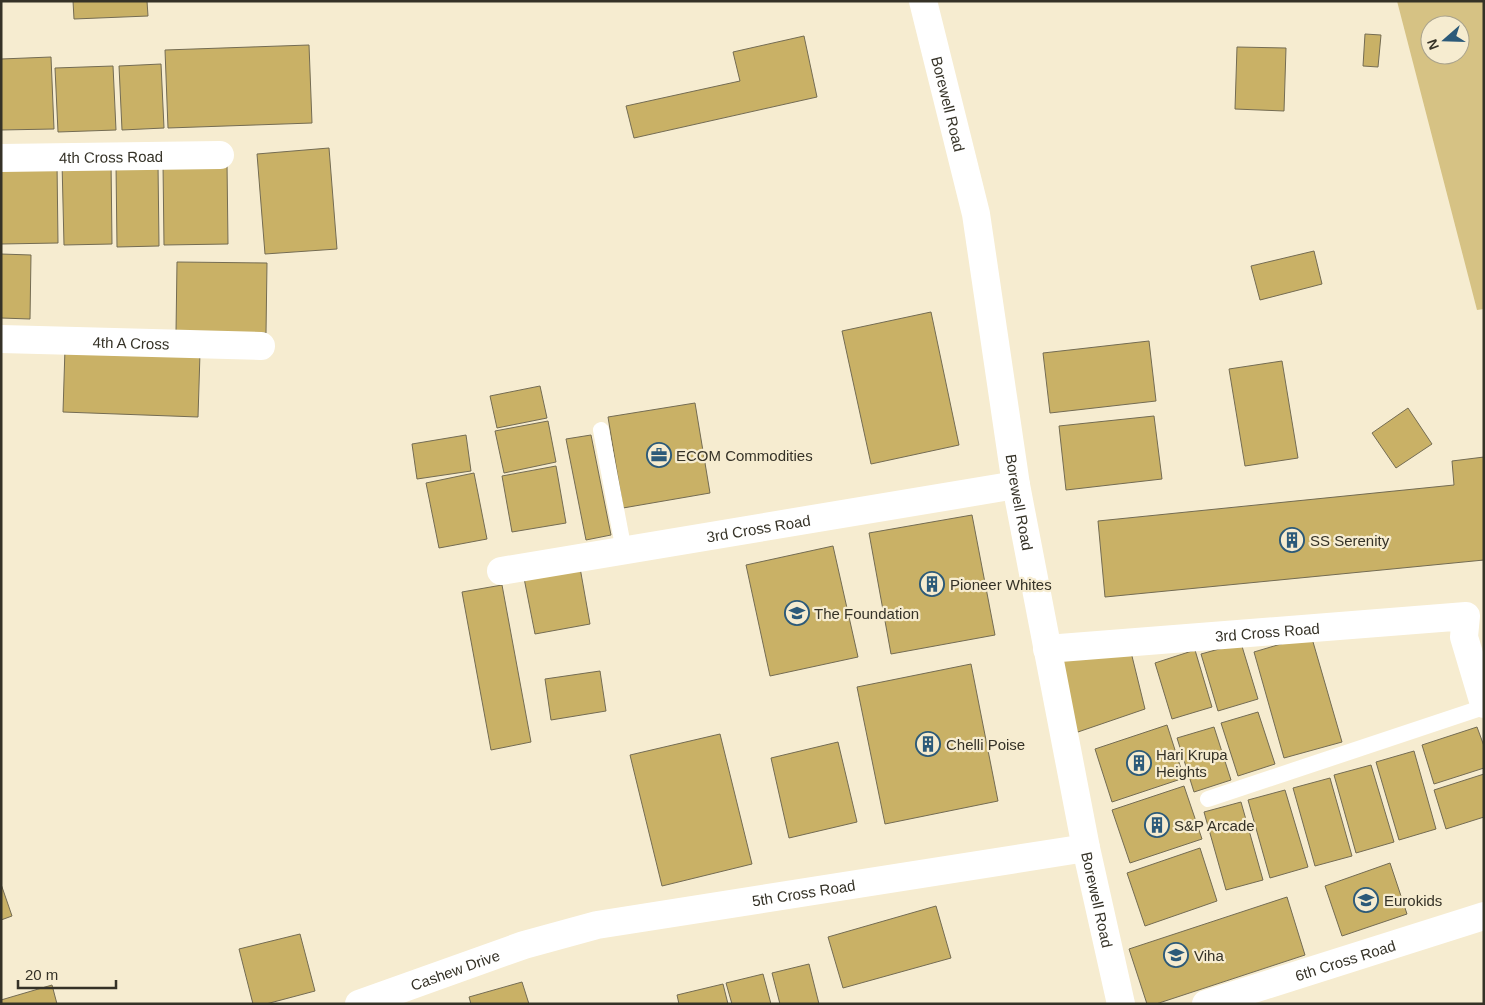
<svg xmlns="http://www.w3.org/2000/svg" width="1485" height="1005" font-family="Helvetica,sans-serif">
  <rect width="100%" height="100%" fill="#f6ecd0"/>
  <!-- green -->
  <path fill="#d6c284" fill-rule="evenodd" d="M1397 1H1484V309L1477 310ZM1430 25H1460V55H1430Z"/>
  <!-- building -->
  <path fill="#c9b166" stroke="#746c53" d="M73 1H147L148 16 74 19Z
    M1365 34 1381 35 1378 67 1363 66Z
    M804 36 817 97 634 138 626 106 740 81 733 52Z
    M309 45 312 123 168 128 165 50Z
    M1237 47 1286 48 1284 111 1235 109Z
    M51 57 54 129 1 130V59Z
    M161 64 164 128 122 130 119 66Z
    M113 66 116 130 58 132 55 68Z
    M329 148 337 249 265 254 257 154Z
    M111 161 112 244 64 245 62 162Z
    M57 163 58 243 1 244V164Z
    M227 163 228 244 164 245 163 164Z
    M158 164 159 246 117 247 116 165Z
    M1314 251 1322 284 1260 300 1251 266Z
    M1 254 31 255 30 319 1 318Z
    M177 262 267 263 266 333 176 332Z
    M931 312 959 445 871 464 842 331Z
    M1149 341 1156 401 1050 413 1043 353Z
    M65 348 200 353 198 417 63 412Z
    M1282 361 1298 458 1245 466 1229 369Z
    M540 386 547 418 497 428 490 396Z
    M695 403 710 493 623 508 608 417Z
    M1408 408 1432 444 1396 468 1372 433Z
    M1154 416 1162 479 1066 490 1059 426Z
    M548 421 556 462 504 473 495 431Z
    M466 435 471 471 417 479 412 444Z
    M591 435 611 535 586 540 566 439Z
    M1484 457V560L1105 597 1098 521 1454 485 1452 461Z
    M556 466 566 523 512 532 502 476Z
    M474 473 487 539 439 548 426 483Z
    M972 515 995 635 891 654 869 533Z
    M833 546 858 657 770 676 746 565Z
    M579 562 590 624 535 634 523 573Z
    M502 585 531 742 491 750 462 592Z
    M1311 635 1342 742 1284 758 1254 652Z
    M1241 643 1258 699 1218 711 1201 654Z
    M1130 648 1145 709 1075 733 1058 655Z
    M1195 650 1212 707 1172 719 1155 663Z
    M971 664 998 801 885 824 857 687Z
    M600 671 606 711 551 720 545 679Z
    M1258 712 1275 764 1238 776 1221 723Z
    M1167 725 1184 778 1112 802 1095 749Z
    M1214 727 1231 780 1194 792 1177 738Z
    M1477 727 1484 746V768L1434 784 1422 745Z
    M720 734 752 864 662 886 630 755Z
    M838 742 857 822 789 838 771 758Z
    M1414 751 1436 829 1399 840 1376 762Z
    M1371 765 1394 842 1356 853 1334 775Z
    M1484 774V817L1446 829 1434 790Z
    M1330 778 1352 856 1315 866 1293 788Z
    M1184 786 1202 839 1130 863 1112 810Z
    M1285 790 1308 867 1270 878 1248 800Z
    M1241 802 1263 880 1226 890 1204 812Z
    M1200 848 1217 901 1145 926 1127 873Z
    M1390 863 1407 914 1342 936 1325 886Z
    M1 884 12 916 1 920Z
    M1287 897 1305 955 1156 1004H1147L1129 949Z
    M936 906 951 958 843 988 828 937Z
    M300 934 315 991 266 1004H253L239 949Z
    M809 964 819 1004H780L772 973Z
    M763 974 771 1004H732L726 983Z
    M522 982 529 1004H471L469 997Z
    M723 984 728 1004H679L677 995Z
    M52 985 57 1004H1V1000Z"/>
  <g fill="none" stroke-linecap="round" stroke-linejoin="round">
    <!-- service -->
    <path stroke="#fff" stroke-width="16" d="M601 430 624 551
      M1208 799 1484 707"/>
    <!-- minor -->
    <g stroke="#fff" stroke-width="28">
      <path id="s1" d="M1 158 220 155"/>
      <path id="s2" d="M1 339 261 346"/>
      <path id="s3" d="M501 571 1016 485"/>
      <path id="s4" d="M1047 649 1466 616 1464 637 1484 704"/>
      <path id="s5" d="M359 1004 524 945 597 925 1086 848"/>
      <path id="s6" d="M1206 1004 1484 916"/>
    </g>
    <!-- tertiary -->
    <path stroke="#fff" stroke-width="28" id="s7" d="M923 1 976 214 1016 485 1086 848 1121 1004"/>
  </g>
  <!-- icons -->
  <defs>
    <symbol id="office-ring" viewBox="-11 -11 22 22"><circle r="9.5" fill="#f6ecd0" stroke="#2c5a79" stroke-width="1.5"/><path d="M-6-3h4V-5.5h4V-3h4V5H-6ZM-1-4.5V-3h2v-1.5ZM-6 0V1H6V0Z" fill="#2c5a79"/></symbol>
    <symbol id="building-ring" viewBox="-11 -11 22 22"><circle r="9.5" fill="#f6ecd0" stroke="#2c5a79" stroke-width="1.5"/><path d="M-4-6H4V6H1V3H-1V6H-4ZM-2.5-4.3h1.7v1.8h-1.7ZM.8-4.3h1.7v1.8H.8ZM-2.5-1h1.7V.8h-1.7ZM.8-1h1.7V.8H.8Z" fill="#2c5a79"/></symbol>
    <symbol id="school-ring" viewBox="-11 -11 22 22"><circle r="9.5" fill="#f6ecd0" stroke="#2c5a79" stroke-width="1.5"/><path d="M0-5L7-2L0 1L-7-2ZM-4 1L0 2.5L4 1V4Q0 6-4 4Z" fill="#2c5a79"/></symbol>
  </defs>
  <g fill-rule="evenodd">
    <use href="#office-ring" x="645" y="441" width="28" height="28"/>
    <use href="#building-ring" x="1278" y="526" width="28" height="28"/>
    <use href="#building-ring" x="918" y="570" width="28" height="28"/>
    <use href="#school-ring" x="783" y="599" width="28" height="28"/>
    <use href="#building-ring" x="914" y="730" width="28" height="28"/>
    <use href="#building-ring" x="1125" y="749" width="28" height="28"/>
    <use href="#building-ring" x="1143" y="811" width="28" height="28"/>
    <use href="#school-ring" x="1352" y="886" width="28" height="28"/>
    <use href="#school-ring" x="1162" y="941" width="28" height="28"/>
  </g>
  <g text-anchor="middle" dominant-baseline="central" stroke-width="4.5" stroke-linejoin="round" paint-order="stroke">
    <!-- street labels -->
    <g font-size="15" fill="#353227" stroke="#f6ecd0">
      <text stroke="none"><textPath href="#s7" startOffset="106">Borewell Road</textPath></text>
      <text stroke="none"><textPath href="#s1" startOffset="110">4th Cross Road</textPath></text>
      <text stroke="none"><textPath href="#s2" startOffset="130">4th A Cross</textPath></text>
      <text stroke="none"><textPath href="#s7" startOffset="511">Borewell Road</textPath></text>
      <text stroke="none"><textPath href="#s3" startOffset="261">3rd Cross Road</textPath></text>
      <text stroke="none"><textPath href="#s4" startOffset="221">3rd Cross Road</textPath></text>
      <text stroke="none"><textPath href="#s5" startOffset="460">5th Cross Road</textPath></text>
      <text stroke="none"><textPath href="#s7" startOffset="916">Borewell Road</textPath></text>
      <text stroke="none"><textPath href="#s6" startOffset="146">6th Cross Road</textPath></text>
      <text stroke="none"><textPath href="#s5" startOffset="102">Cashew Drive</textPath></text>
    </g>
    <!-- poi labels -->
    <g font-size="15" fill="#353227" stroke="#f6ecd0" text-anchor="start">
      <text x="676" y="455">ECOM Commodities</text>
      <text x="1310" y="540">SS Serenity</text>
      <text x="950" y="584">Pioneer Whites</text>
      <text x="814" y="613">The Foundation</text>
      <text x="946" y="744">Chelli Poise</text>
      <text x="1156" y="754">Hari Krupa<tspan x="1156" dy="17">Heights</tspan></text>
      <text x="1174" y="825">S&amp;P Arcade</text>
      <text x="1384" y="900">Eurokids</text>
      <text x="1194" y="955">Viha</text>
    </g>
  </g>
  <!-- border -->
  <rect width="1485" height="1005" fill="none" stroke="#353227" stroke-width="5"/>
  <!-- north arrow -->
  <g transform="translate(1445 40) rotate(250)"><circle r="24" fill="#f6ecd0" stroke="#a9a28c"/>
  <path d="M0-4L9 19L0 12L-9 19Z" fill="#2c5a79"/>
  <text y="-8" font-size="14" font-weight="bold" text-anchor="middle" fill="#353227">N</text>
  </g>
  <!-- scale -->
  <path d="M18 980v8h98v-8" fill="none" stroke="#353227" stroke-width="2.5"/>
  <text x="25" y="980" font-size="15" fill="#353227" stroke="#f6ecd0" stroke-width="4" paint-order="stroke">20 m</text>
</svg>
